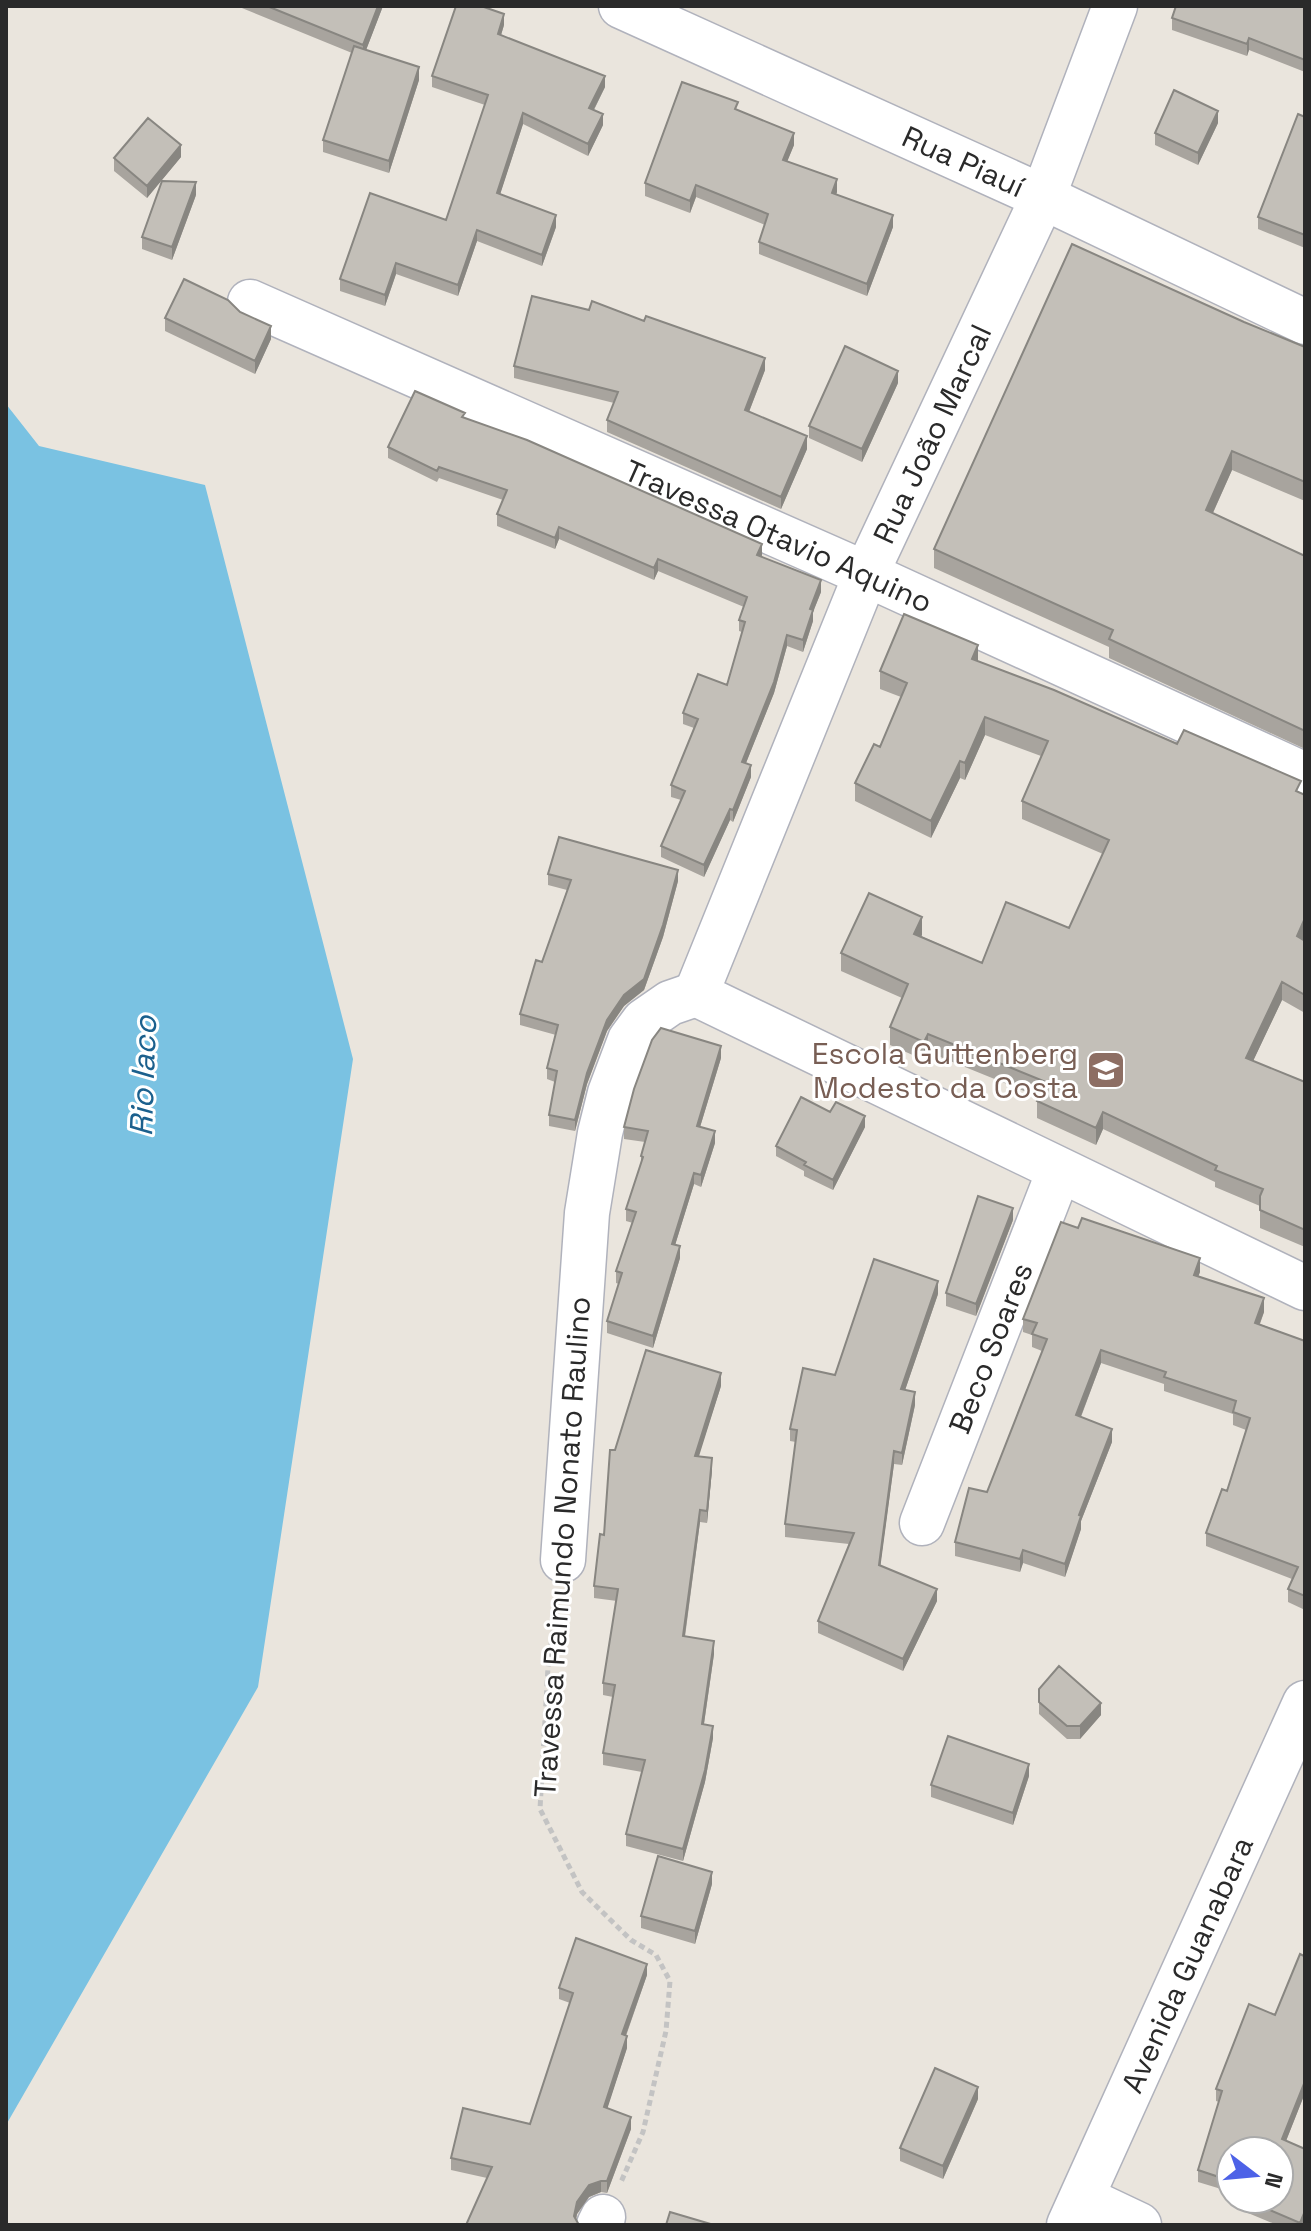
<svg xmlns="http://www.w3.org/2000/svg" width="1311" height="2231" font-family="'Space Grotesk',sans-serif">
  <rect width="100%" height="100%" fill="#eae5dd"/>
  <!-- water -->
  <path fill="#7ac2e2" d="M6 404 39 446 205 485 353 1059 258 1687 6 2125Z"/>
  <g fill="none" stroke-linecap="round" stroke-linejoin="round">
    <defs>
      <g id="minor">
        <path id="s1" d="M621 6 1043 197 1305 322"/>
        <path id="s2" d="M250 302 866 574 1305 775"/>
        <path id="s3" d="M696 994 866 574 1043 197 1115 6"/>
        <path d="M696 994 1305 1288"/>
        <path id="s4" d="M922 1523 1059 1171"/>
        <path d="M563 1560 587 1213 600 1133 610 1093 630 1040 644 1021 670 1003 696 994"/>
        <path d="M1082 2198 1139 2225"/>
        <path d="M599 2225 603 2217"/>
        <path id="s5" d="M1069 2225 1305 1703"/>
      </g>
    </defs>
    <!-- minor casing -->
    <use href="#minor" stroke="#b0b2bc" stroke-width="47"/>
    <!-- path -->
    <path stroke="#c3c3c3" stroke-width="5" stroke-dasharray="6 4" stroke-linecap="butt" d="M557 1601 548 1667 540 1809 582 1892 631 1940 656 1955 670 1981 666 2031 643 2132 621 2182"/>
    <!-- minor -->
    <use href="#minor" stroke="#fff" stroke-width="44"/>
  </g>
  <!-- wall -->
  <path fill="#a8a49e" d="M237 6H383L366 50 419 80 389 173 323 152V140L352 53Z
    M1305 6V72L1249 50 1247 56 1172 30V18Z
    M504 25 501 35 605 87 594 110 603 125 588 156 523 124 500 194 556 227 542 266 477 241 458 296 396 274 385 306 340 291V279L446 220 485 105 432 87V76Z
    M738 110 794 145 787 161 837 192 836 194 893 227 867 296 759 254V242L765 225 696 197 690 213 645 196V183Z
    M1305 117V248L1258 229V217Z
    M1218 123 1198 165 1155 145V133Z
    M181 157 147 198 114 171V158Z
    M196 195 172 260 142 249V237Z
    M240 312 271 339 255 374 165 331V318Z
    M1244 322 1305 347V501L1232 470 1213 513 1305 556V749L1109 658V647L934 568V549Z
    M514 366 765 370 749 412 807 449 781 509 607 432V420L614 403 514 378Z
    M898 383 862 462 809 438V426Z
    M465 418 762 555 761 557 821 592 813 612V621L803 652 787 646 774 693 746 763 751 777 733 822 730 820 704 877 661 857V846L681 800 671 797V785L694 728 683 724V713L727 685 742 632 739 631V620L744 607 658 571 654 580 559 539 555 549 497 526V514L503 500 439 478 437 482 388 458V447Z
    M978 662 1305 795V936L1303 940 1305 941V1013L1282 1000 1253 1061 1305 1082V1247L1260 1228V1206L1215 1187V1182L1103 1129 1096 1145 1037 1118V1101L1039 1097 928 1052 924 1060 890 1045V1027L902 998 841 971V953L922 935 921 936 982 963 1069 928 1103 854 1022 819V801L1041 756 985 735 965 780 960 778 931 838 855 801V783L880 747 901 697 880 689V671Z
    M548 874 678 881 663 937 644 990 624 1006 607 1031 587 1084 575 1131 549 1126V1115L555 1082 547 1079V1068L556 1035 520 1025V1014L542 962 567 890 548 885Z
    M721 1058 700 1127 715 1143 701 1187 694 1184 675 1245 680 1258 653 1348 607 1333V1321L619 1284 616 1283V1271L633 1223 626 1221V1209L641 1166V1156L645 1142 624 1139V1127Z
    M830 1112 865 1127 833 1190 804 1176V1171L776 1156V1146Z
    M1013 1220 976 1316 946 1306V1293Z
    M1200 1272 1198 1276 1264 1312 1260 1324 1305 1341V1610L1288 1602V1589L1292 1579 1206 1546V1533L1227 1491 1246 1430 1233 1425V1414L1164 1391V1384L1101 1363 1081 1417 1112 1442 1081 1521V1529L1065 1577 1023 1563 1020 1572 955 1556V1542L987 1492 1042 1351 1032 1347V1335L1023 1332V1319Z
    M938 1294 905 1390 915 1405 902 1465 894 1464 880 1566 937 1601 903 1671 818 1633V1621L849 1544 785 1537V1524L796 1442 790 1441V1429L835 1375Z
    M721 1386 698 1457 712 1470 707 1523 700 1522 685 1637 714 1654 704 1724 713 1738 705 1782 683 1861 626 1846V1834L642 1772 603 1765V1753L613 1697 603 1695V1683L617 1601 594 1598V1586L604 1535 615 1450Z
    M1039 1689 1101 1715 1080 1739H1067L1039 1714Z
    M1029 1776 1013 1825 931 1797V1785Z
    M712 1884 695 1944 641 1928V1916Z
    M1305 1953V2093L1286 2141 1305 2223 1304 2225H1277L1236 2208V2199H1279L1231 2151V2192L1198 2182V2170L1219 2102 1216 2101V2089L1275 2015Z
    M647 1975 626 2036 627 2048 607 2108 631 2129 607 2193 601 2192 589 2197 577 2214 576 2219 487 2178 451 2170V2158L530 2124 570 2003 559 1999V1988Z
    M978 2099 943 2179 900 2161V2148Z"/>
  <!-- shaded-wall -->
  <path fill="#888681" d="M378 6H383L363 58V45Z
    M504 14V25L498 45V34Z
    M1249 38V50L1247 56V44Z
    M419 67V80L389 173V161Z
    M605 76V87L589 119V108Z
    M1218 111V123L1198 165V153Z
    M523 113V124L497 204V193Z
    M603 114V125L588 156V144Z
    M794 133V145L783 172V160Z
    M181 145V157L147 198V186Z
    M837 179V192L832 205V193Z
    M196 182V195L172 260V247Z
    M696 185V197L690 213V201Z
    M556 215V227L542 266V255Z
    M893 215V227L867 296V284Z
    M477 230V241L458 296V285Z
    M396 263V274L385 306V295Z
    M271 326V339L255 374V361Z
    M765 358V370L745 422V410Z
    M898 371V383L862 462V449Z
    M807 436V449L781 509V497Z
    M1232 451V470L1206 528V510Z
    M559 527V539L555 549V538Z
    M762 544V555L757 567V555Z
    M658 559V571L654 580V568Z
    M821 580V592L813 612V621L803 652V640L810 609Z
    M787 635V646L774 693 742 773V762Z
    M978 645V663L972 659Z
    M985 717V735L965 780V763Z
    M960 761V778L931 838V821Z
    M751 765V777L733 822V810Z
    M730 809V820L704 877V865Z
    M678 870V881L663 937 644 990 624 1006 607 1031 587 1084 575 1131V1120L587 1073 607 1020Z
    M922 917V935L914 951V934Z
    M1305 918V936L1297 954V936Z
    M1282 982V1000L1246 1076V1058Z
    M928 1034V1052L924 1060V1042Z
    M721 1046V1058L697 1137V1126Z
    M1103 1112V1129L1096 1145V1128Z
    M865 1116V1127L833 1190V1180Z
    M715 1131V1143L701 1187V1175Z
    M694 1173V1184L672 1255V1244Z
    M1013 1208V1220L976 1316V1304Z
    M680 1246V1258L653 1348V1336Z
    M1200 1258V1272L1194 1288V1275Z
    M938 1281V1294L901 1402V1389Z
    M1264 1298V1312L1255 1336V1323Z
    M1101 1350V1363L1076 1429V1415Z
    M721 1373V1386L695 1469V1456Z
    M915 1392V1405L902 1465V1453Z
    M1112 1429V1442L1081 1521V1529L1065 1577V1564L1079 1515Z
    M894 1451V1464L879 1577V1565Z
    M712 1458V1470L707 1523V1511Z
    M700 1510V1522L683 1649V1636Z
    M1023 1550V1563L1020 1572V1559Z
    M937 1589V1601L903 1671V1659Z
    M714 1641V1654L702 1737V1724Z
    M1101 1703V1715L1080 1739V1726Z
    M713 1726V1738L705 1782 683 1861V1849Z
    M1029 1764V1776L1013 1825V1813Z
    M712 1872V1884L695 1944V1931Z
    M647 1964V1975L622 2046V2034Z
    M627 2036V2048L604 2119V2107Z
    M1305 2081V2093L1282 2151V2139Z
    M978 2087V2099L943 2179V2166Z
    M631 2117V2129L607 2193V2181Z
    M601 2181V2192L589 2197 577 2214 575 2225 574 2216 577 2202 589 2185Z
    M1305 2211V2223L1304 2225H1300Z"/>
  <!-- building -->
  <path fill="#c3bfb8" stroke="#888681" stroke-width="2" d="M267 6H378L363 45Z
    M456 6H481L504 14 498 34 605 76 589 108 603 114 588 144 523 113 497 193 556 215 542 255 477 230 458 285 396 263 385 295 340 279 370 193 446 220 488 95 432 76Z
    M1176 6H1305V60L1249 38 1247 44 1172 18Z
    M354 46 419 67 389 161 323 140Z
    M682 82 738 102 735 109 794 133 783 160 837 179 832 193 893 215 867 284 759 242 768 214 696 185 690 201 645 183Z
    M1174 90 1218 111 1198 153 1155 133Z
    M1298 114 1305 117V235L1258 217Z
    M148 118 181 145 147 186 114 158Z
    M162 181 196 182 172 247 142 237Z
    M1072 244 1244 322 1305 347V482L1232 451 1206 510 1305 556V731L1109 639 1113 630 934 549Z
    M184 279 228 300 240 312 271 326 255 361 165 318Z
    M532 296 589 310 592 301 644 321 646 316 765 358 745 410 807 436 781 497 607 420 618 392 514 366Z
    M845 346 898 371 862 449 809 426Z
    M415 391 465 413 462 417 527 440 762 544 757 555 821 580 810 609 813 610 803 640 787 635 774 682 742 762 751 765 733 810 730 809 704 865 661 846 685 791 671 785 698 719 683 713 698 674 727 685 745 622 739 620 747 597 658 559 654 568 559 527 555 538 497 514 507 490 439 467 437 471 388 447Z
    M904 614 978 645 972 659 1054 690 1177 744 1184 730 1301 781 1296 791 1305 795V918L1297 936 1305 941V995L1282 982 1246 1058 1305 1082V1230L1260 1210V1196L1263 1189 1215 1170 1217 1166 1103 1112 1096 1128 1037 1101 1046 1082 928 1034 924 1042 890 1027 908 984 841 953 869 893 922 917 914 934 982 963 1006 902 1069 928 1109 840 1022 801 1048 741 985 717 965 763 960 761 931 821 855 783 874 744 880 747 907 683 880 671Z
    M559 837 678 870 663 925 644 979 624 995 607 1020 587 1073 575 1120 549 1115 557 1071 547 1068 558 1025 520 1014 536 960 542 962 571 880 548 874Z
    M661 1028 721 1046 697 1126 715 1131 701 1175 694 1173 672 1244 680 1246 653 1336 607 1321 622 1273 616 1271 636 1212 626 1209 643 1157 641 1156 648 1131 624 1127 634 1089 652 1040Z
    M801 1097 830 1112 836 1102 865 1116 833 1180 804 1165 806 1162 776 1146Z
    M978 1196 1013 1208 976 1304 946 1293Z
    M1082 1218 1200 1258 1194 1275 1264 1298 1255 1323 1305 1341V1596L1288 1589 1298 1567 1206 1533 1222 1489 1227 1491 1250 1418 1233 1412 1236 1401 1164 1377 1166 1372 1101 1350 1076 1415 1112 1429 1079 1515 1081 1516 1065 1564 1023 1550 1020 1559 955 1542 969 1488 987 1492 1047 1339 1032 1334 1037 1323 1023 1319 1061 1222 1078 1228Z
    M874 1259 938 1281 901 1389 915 1392 902 1453 894 1451 879 1565 937 1589 903 1659 818 1621 854 1533 785 1524 797 1430 790 1429 803 1368 835 1375Z
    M646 1350 721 1373 695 1456 712 1458 707 1511 700 1510 683 1636 714 1641 702 1724 713 1726 705 1770 683 1849 626 1834 645 1760 603 1753 615 1685 603 1683 618 1589 594 1586 600 1534 604 1535 610 1450H615Z
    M1059 1666 1101 1703 1080 1726H1067L1039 1702V1689Z
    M948 1736 1029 1764 1013 1813 931 1785Z
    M658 1856 712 1872 695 1931 641 1916Z
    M576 1938 647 1964 622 2034 627 2036 604 2107 631 2117 607 2181H601L589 2185 577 2202 574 2216 579 2225H466L492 2167 451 2158 463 2108 530 2124 573 1993 559 1988Z
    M1305 1953V2081L1282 2139 1305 2149V2211L1300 2223 1244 2199H1279V2151H1231V2181L1198 2170 1222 2091 1216 2089 1249 2004 1275 2015 1300 1954 1304 1956Z
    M935 2068 978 2087 943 2166 900 2148Z
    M670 2212 714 2225H666Z"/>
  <!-- icons -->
  <defs>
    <symbol id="school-square" viewBox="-11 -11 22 22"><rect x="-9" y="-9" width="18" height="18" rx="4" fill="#8d6e63" stroke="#fff"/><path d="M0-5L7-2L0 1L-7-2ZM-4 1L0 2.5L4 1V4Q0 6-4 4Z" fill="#fff"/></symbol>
  </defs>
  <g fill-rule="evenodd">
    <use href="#school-square" x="1084" y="1048" width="44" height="44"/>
  </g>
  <g text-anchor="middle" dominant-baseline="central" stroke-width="6" stroke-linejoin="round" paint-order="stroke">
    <!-- street labels -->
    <g font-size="30" fill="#2a2a2a" stroke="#fff">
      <text stroke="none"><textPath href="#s1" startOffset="376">Rua Piauí</textPath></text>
      <text stroke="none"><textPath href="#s3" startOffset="608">Rua João Marcal</textPath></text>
      <text stroke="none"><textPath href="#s2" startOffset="578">Travessa Otavio Aquino</textPath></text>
      <text stroke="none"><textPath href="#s4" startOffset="188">Beco Soares</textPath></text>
      <text transform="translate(562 1547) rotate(-86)">Travessa Raimundo Nonato Raulino</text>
      <text stroke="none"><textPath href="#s5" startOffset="286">Avenida Guanabara</textPath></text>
    </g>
    <!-- education labels -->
    <g font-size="30" fill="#785e54" stroke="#fff" text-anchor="end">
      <text x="1078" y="1053">Escola Guttenberg<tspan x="1078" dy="34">Modesto da Costa</tspan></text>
    </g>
    <!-- water labels -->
    <g font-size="32" font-style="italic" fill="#1b608d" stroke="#fff">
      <text transform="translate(143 1076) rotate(-88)">Rio Iaco</text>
    </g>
  </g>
  <!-- border -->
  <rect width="1311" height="2231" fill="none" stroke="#2a2a2a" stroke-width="16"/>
  <!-- north arrow -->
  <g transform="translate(1255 2175) rotate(106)"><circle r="38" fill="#ffffff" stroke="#aaaaaa" stroke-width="2"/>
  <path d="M0-6L14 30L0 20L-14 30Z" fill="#4d62e7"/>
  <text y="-12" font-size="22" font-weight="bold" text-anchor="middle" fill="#2a2a2a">N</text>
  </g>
</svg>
